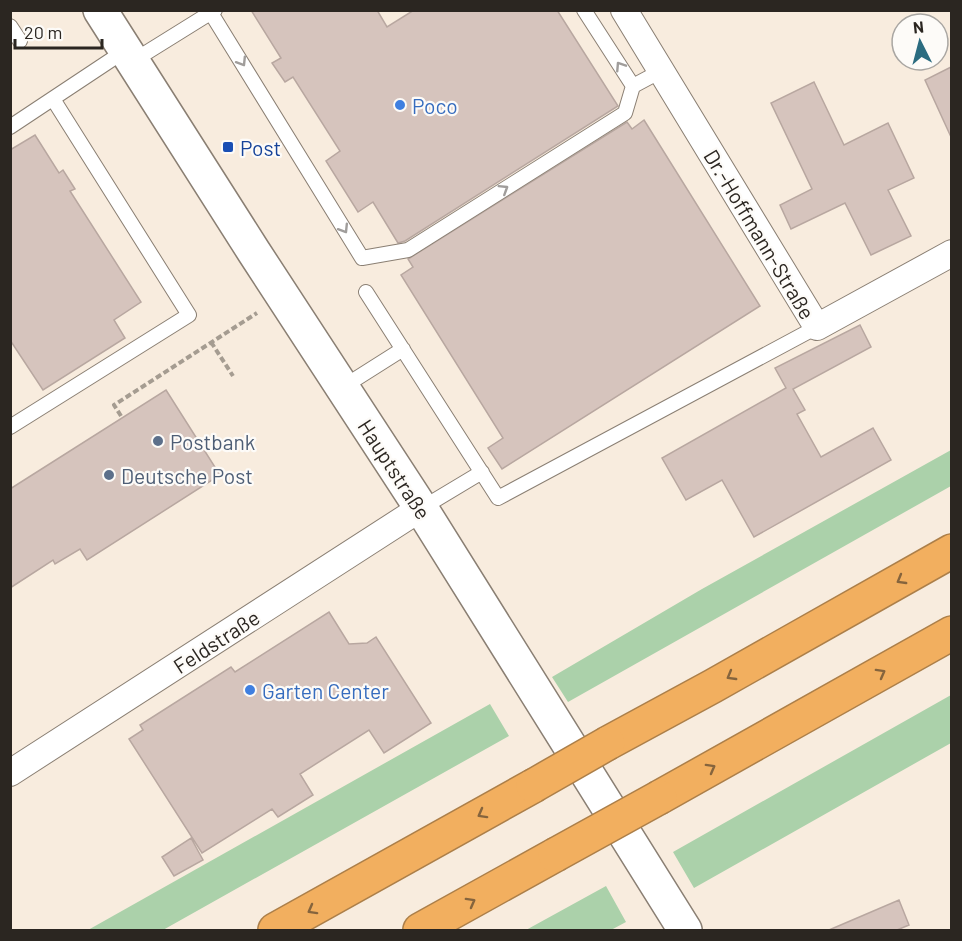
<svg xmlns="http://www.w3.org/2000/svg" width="962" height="941" font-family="Barlow,sans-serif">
  <rect width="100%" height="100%" fill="#f8ecde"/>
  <!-- green -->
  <path fill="#abd1aa" d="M951 450V486L568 702 552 677 702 589Z
    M951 695V743L694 888 673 852Z
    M490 704 509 736 163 930H88Z
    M606 886 626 922 611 930H526Z"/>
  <!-- building -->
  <path fill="#d6c4bd" stroke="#b8a7a0" stroke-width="1.5" d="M251 10H377L387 27 414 10H557L618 106 405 241 398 243 373 202 358 212 326 161 340 151 293 77 285 82 272 63 281 58Z
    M951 67V137L925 80Z
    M814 82 844 145 888 123 914 178 888 190 911 236 871 255 845 203 791 229 780 205 812 189 771 103Z
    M644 120 760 306 502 469 488 448 503 438 401 275 413 267 408 259 627 122 632 129Z
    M35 135 59 173 63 170 75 189 70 191 141 302 114 320 125 338 43 390 10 340V150Z
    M860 325 871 347 793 389 805 410 797 414 821 457 873 428 891 460 754 537 722 480 686 500 662 458 786 388 775 368Z
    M166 390 220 475 87 560 80 549 55 564 53 560 10 588V489Z
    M329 612 349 644 367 643 376 637 431 723 384 753 369 730 300 774 313 795 278 817 272 809 202 853 129 739 143 730 140 725 231 667 235 672Z
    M191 838 203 860 174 876 162 857Z
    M899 900 909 925 897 930H829Z"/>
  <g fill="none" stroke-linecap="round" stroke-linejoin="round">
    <defs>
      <path id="lane" d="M211 13 362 258 408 250 625 113 633 86 584 10
        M10 26 20 41
        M133 61 215 10
        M633 86 661 71
        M10 127 126 50
        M366 292 498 498 817 327
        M343 387 403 349
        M10 427 189 315 53 99
        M422 508 482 472"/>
      <path id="street" d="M624 10 817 327 952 253
        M10 773 421 508"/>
      <path id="secondary" d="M100 10 254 252 421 508 685 930"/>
      <path id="highway" d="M608 743 713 686 952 551
        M660 797 952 633
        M275 930 533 786
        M420 930 555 855"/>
    </defs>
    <!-- lane casing -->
    <use href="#lane" stroke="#8a7f73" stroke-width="16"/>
    <!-- street casing -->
    <use href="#street" stroke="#8a7f73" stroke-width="28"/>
    <!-- secondary casing -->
    <use href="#secondary" stroke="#8a7f73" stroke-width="36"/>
    <!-- highway casing -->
    <use href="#highway" stroke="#ac7f49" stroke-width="36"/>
    <!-- path -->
    <path stroke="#a59c91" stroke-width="4" stroke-dasharray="6 3" stroke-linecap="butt" d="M211 342 233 376
      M121 416 114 405 257 313"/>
    <!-- lane -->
    <use href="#lane" stroke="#fff" stroke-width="14"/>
    <!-- street -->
    <use href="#street" stroke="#fff" stroke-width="26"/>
    <!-- secondary -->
    <use href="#secondary" stroke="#fff" stroke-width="33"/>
    <!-- highway -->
    <use href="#highway" stroke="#f2af5f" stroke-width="33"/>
    <defs>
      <path id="highway-bridge" d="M533 786 608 743
        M555 855 660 797"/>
    </defs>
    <!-- highway-bridge casing -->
    <use href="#highway-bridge" stroke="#ac7f49" stroke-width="36" stroke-linecap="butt"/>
    <!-- highway-bridge -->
    <use href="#highway-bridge" stroke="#f2af5f" stroke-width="33"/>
  </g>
  <!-- one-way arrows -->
  <defs><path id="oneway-chevron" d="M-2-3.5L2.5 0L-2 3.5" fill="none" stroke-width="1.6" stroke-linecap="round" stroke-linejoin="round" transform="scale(1.5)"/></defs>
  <g stroke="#a09d9b">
    <use href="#oneway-chevron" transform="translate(242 62) rotate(58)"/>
    <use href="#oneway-chevron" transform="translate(620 66) rotate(-123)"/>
    <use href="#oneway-chevron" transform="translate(504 189) rotate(-32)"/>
    <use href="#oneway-chevron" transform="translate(344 229) rotate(58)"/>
  </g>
  <g stroke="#85643d">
    <use href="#oneway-chevron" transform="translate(901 580) rotate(150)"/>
    <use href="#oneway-chevron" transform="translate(881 673) rotate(-29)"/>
    <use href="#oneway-chevron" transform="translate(731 676) rotate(150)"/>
    <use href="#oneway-chevron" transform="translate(711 768) rotate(-29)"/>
    <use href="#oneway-chevron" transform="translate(482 814) rotate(151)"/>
    <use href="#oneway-chevron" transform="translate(471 902) rotate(-29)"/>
    <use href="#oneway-chevron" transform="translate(312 910) rotate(151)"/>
  </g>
  <!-- markers -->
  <g fill="#3f7fe0" stroke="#fdfbf8" stroke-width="2">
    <circle cx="400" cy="105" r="6"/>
    <circle cx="250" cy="690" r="6"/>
  </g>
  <rect fill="#1a4fb4" stroke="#fdfbf8" stroke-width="2" x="222" y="141" width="12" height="12" rx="3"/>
  <g fill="#5c6f8a" stroke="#fdfbf8" stroke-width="2">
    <circle cx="158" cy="441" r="6"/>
    <circle cx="109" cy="475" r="6"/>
  </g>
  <g text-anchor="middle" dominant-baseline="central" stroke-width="4.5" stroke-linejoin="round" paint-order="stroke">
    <!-- shop labels -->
    <g font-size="21" fill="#366cbe" stroke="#fdfbf8" text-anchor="start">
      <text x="412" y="105">Poco</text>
      <text x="262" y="690">Garten Center</text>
    </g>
    <!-- transit labels -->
    <g font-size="21" fill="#164399" stroke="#fdfbf8" text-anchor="start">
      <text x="240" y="147">Post</text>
    </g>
    <!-- street labels -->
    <g font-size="21" fill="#2b2621" stroke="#fdfbf8">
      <text transform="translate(760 234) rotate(59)">Dr.-Hoffmann-Straße</text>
      <text transform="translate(395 469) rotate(57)">Hauptstraße</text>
      <text transform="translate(216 641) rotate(-33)">Feldstraße</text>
    </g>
    <!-- service labels -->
    <g font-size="21" fill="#4e5e75" stroke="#fdfbf8" text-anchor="start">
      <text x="170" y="441">Postbank</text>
      <text x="121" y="475">Deutsche Post</text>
    </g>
  </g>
  <!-- border -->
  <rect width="962" height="941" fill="none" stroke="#2b2621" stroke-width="24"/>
  <!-- north arrow -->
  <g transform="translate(920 42) rotate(354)"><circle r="28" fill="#fdfbf8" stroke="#a9a6a2" stroke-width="1.5"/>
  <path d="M0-4.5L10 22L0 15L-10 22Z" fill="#2b6c80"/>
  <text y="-9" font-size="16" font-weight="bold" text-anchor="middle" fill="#2b2621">N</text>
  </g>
  <!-- scale -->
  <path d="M15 39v9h87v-9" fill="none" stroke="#2b2621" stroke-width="3"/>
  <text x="24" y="39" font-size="18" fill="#2b2621" stroke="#fdfbf8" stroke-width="4.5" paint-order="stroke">20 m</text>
</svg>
